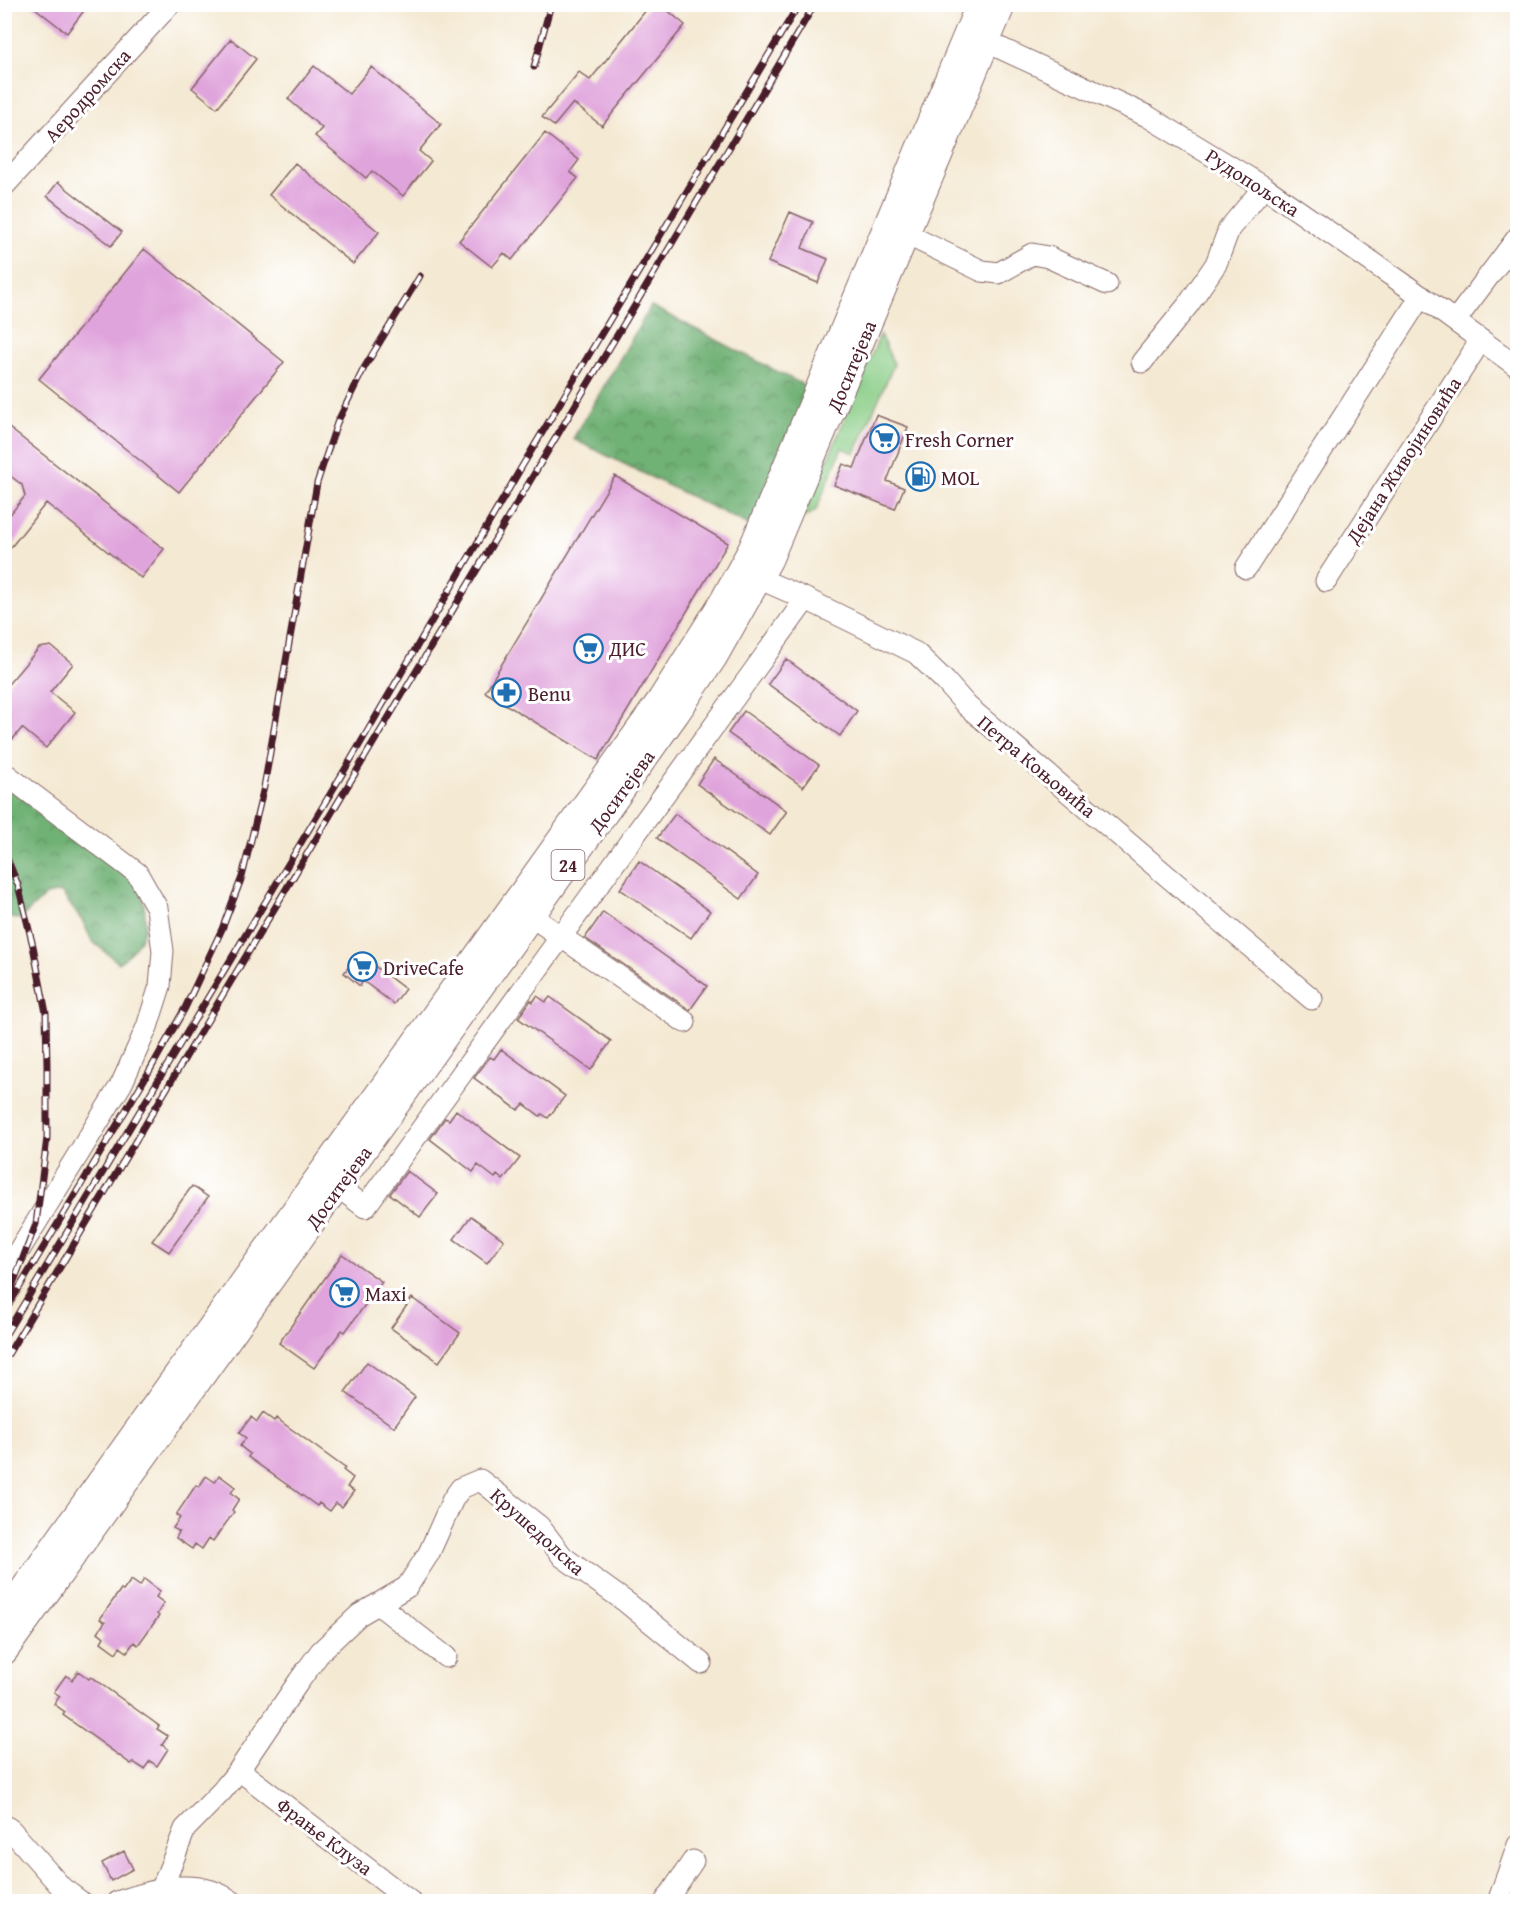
<svg xmlns="http://www.w3.org/2000/svg" width="1522" height="1906" font-family="'Gentium Book Plus',serif">
  <defs>
    <pattern id="forest-crowns" width="20" height="18" patternUnits="userSpaceOnUse" patternTransform="scale(1.5)"><rect width="20" height="18" fill="#6fb174"/><path d="M2 6a3 3 0 1 1 6 0M12 15a3 3 0 1 1 6 0" fill="none" stroke="#5d8f5f"/></pattern>
  </defs>
  <rect width="100%" height="100%" fill="#fff"/>
  <filter id="ink" filterUnits="userSpaceOnUse"><feTurbulence type="fractalNoise" baseFrequency=".0167" numOctaves="2"/><feDisplacementMap in="SourceGraphic" scale="12" xChannelSelector="R" yChannelSelector="G"/><feConvolveMatrix kernelMatrix="1 2 1 2 8 2 1 2 1" color-interpolation-filters="sRGB"/></filter>
  <filter id="wash" filterUnits="userSpaceOnUse"><feTurbulence type="fractalNoise" baseFrequency=".008" numOctaves="4" result="noise"/><feDisplacementMap in="SourceGraphic" scale="24" xChannelSelector="R" yChannelSelector="G"/><feGaussianBlur stdDeviation="1.35" result="paint"/><feColorMatrix in="noise" values="0 0 0 0 0 0 0 0 0 0 0 0 0 0 0 0 0 1.4 0 .05"/><feComposite in="paint" operator="in"/></filter>
  <g filter="url(#wash)">
    <rect width="100%" height="100%" fill="#f4e9d3"/>
    <!-- grass -->
    <path fill="#8ace87" stroke="#6a7659" stroke-width="1.5" d="M880 335 894 364 855 453 842 448 816 510 806 517 805 513Z"/>
    <!-- forest -->
    <path fill="url(#forest-crowns)" stroke="#5c6850" stroke-width="1.5" d="M651 306 817 392 759 530 573 439Z
      M4 773 137 873C146 914 156 933 119 963L92 941 83 922 61 892 46 895 20 919 9 918 5 913Z"/>
    <g id="blocks">
      <!-- building -->
      <path fill="#e0a4dc" d="M30 4H89L67 33Z
        M651 4H660L685 25 602 126 573 103 554 126 542 117 579 72 590 80Z
        M231 39 256 59 217 108 192 88Z
        M314 66 349 94 371 67 441 124 419 151 431 161 403 196 372 171 366 178 315 136 322 128 288 99Z
        M545 133 579 160 570 172 578 178 512 260 504 253 492 267 459 241Z
        M295 163 379 232 353 264 269 195Z
        M58 182 122 232 111 246 47 196Z
        M790 212 813 222 802 248 828 259 818 283 768 262Z
        M144 249 284 362 179 492 39 379Z
        M876 415 908 427 887 481 904 488 895 509 834 485 843 464 854 468Z
        M4 424 164 549 141 578 46 503 4 556V522L25 496 22 485 4 471Z
        M615 476 728 543 598 760 485 692Z
        M51 646 73 664 50 692 75 712 46 748 22 728 13 739 4 732V689L39 648Z
        M786 659 857 711 840 736 768 684Z
        M744 711 819 765 803 787 728 733Z
        M714 759 787 811 770 835 697 784Z
        M675 814 758 875 741 899 657 838Z
        M639 861 710 911 691 938 620 889Z
        M603 912 707 986 690 1010 585 938Z
        M357 956 370 966 372 964 405 989 394 1004 363 981 360 986 344 973Z
        M537 996 546 1002 550 997 611 1041 591 1070 518 1018 531 1000 533 1002Z
        M501 1049 565 1096 548 1118 542 1114 540 1116 524 1104 518 1110 474 1078 490 1057 494 1059Z
        M456 1110 520 1158 503 1180 497 1175 495 1178 478 1165 473 1172 430 1139 445 1118 449 1120Z
        M407 1171 438 1194 420 1217 390 1194Z
        M192 1186 208 1197 169 1252 152 1241Z
        M471 1216 504 1240 487 1263 454 1239Z
        M342 1254 382 1282 345 1332 342 1330 314 1368 279 1343Z
        M412 1298 460 1333 439 1362 391 1328Z
        M367 1362 415 1397 394 1427 345 1392Z
        M263 1413 274 1421 276 1418 345 1468 343 1470 353 1478 347 1487 354 1491 342 1507 336 1503 330 1511 319 1503 317 1506 248 1457 250 1454 240 1446 246 1438 239 1433 251 1417 257 1422Z
        M219 1475 235 1487 231 1493 239 1499 232 1510 234 1512 213 1541 209 1538 202 1549 195 1544 192 1549 176 1538 179 1532 173 1528 180 1518 176 1515 196 1485 199 1487 206 1476 215 1482Z
        M144 1579 160 1591 156 1597 164 1603 157 1614 159 1616 138 1645 134 1642 127 1652 120 1647 116 1653 101 1642 104 1637 98 1632 105 1622 100 1619 121 1589 123 1591 131 1580 140 1586Z
        M78 1671 89 1679 91 1677 151 1720 159 1726 157 1729 168 1736 162 1745 168 1749 157 1766 150 1761 144 1769 133 1762 131 1764 63 1715 65 1712 54 1704 60 1696 54 1692 66 1675 72 1680Z
        M124 1851 133 1869 111 1881 102 1863Z"/>
    </g>
  </g>
  <g filter="url(#ink)">
    <use href="#blocks" fill-opacity="0" stroke="#866666" stroke-width="1.5"/>
    <g fill="none" stroke-linecap="round" stroke-linejoin="round">
      <defs>
        <path id="minor" d="M974 36 1147 116 1264 187 1408 287 1518 367
          M4 186 170 4
          M906 234 982 271 999 273 1032 254 1048 257 1107 284
          M1455 321 1518 237
          M1142 362 1188 305 1216 264 1229 229 1264 187
          M1246 568 1421 296
          M744 572 806 599 916 653 945 681 967 706 1312 999
          M1326 581 1481 340
          M4 773 137 873 157 908 163 951 160 986 147 1027 122 1083 4 1275
          M531 916 685 1022
          M325 1177 365 1207 806 599
          M379 1605 446 1657
          M239 1770 411 1902
          M4 1825 11 1830 62 1888 81 1902
          M162 1888 185 1829 222 1791 239 1770 299 1681 321 1651 359 1615 407 1587 429 1553 453 1499 461 1488 480 1480 539 1526 563 1557 626 1602 701 1663
          M117 1902C156 1890 196 1875 233 1902
          M665 1902 693 1861
          M1498 1902 1518 1845"/>
        <path id="major" d="M4 1617 661 700 723 602 752 549 980 4
          M4 1651 676 713 713 658 769 559 1002 4"/>
      </defs>
      <!-- minor casing -->
      <use href="#minor" stroke="#866666" stroke-width="23"/>
      <!-- major casing -->
      <use href="#major" stroke="#866666" stroke-width="29"/>
      <!-- minor -->
      <use href="#minor" stroke="#fff" stroke-width="21"/>
      <!-- major -->
      <use href="#major" stroke="#fff" stroke-width="27"/>
      <defs>
        <path id="rail" d="M534 67 551 4
          M4 851 18 885 33 946 46 1013 47 1066V1138L36 1224 11 1289
          M4 1313 150 1070 185 1008 222 929 242 877 264 787 317 483 337 423 364 368 420 276
          M4 1337 350 761 521 468 799 4
          M4 1361 815 4"/>
      </defs>
      <!-- rail casing -->
      <use href="#rail" stroke="#4a1f2b" stroke-width="7"/>
      <!-- rail -->
      <use href="#rail" stroke="#fff" stroke-width="4.5" stroke-dasharray="14" stroke-linecap="butt"/>
    </g>
  </g>
  <!-- icons -->
  <defs>
    <symbol id="supermarket-ring" viewBox="-11 -11 22 22"><circle r="9.5" fill="#fff" stroke="#1f6fb2" stroke-width="1.5"/><path d="M-6-5.5h2.5l.6 2H6L4.5 2H-2.5L-4.4-4H-6ZM-1.5 3.2a1.3 1.3 0 1 0 .1 0ZM3 3.2a1.3 1.3 0 1 0 .1 0Z" fill="#1f6fb2"/></symbol>
    <symbol id="fuel-ring" viewBox="-11 -11 22 22"><circle r="9.5" fill="#fff" stroke="#1f6fb2" stroke-width="1.5"/><path d="M-5.5-6h7V0h2V4h1.3V-2.5L3-4.5l.8-.8L6-3V5H2.5V1h-1V6h-7ZM-4.2-4.7v3.2H.2V-4.7Z" fill="#1f6fb2"/></symbol>
    <symbol id="pharmacy-ring" viewBox="-11 -11 22 22"><circle r="9.5" fill="#fff" stroke="#1f6fb2" stroke-width="1.5"/><path d="M-2-6h4v4h4v4h-4v4h-4v-4h-4v-4h4Z" fill="#1f6fb2"/></symbol>
  </defs>
  <g fill-rule="evenodd">
    <use href="#supermarket-ring" x="868" y="422" width="33" height="33"/>
    <use href="#fuel-ring" x="904" y="460" width="33" height="33"/>
    <use href="#supermarket-ring" x="572" y="632" width="33" height="33"/>
    <use href="#pharmacy-ring" x="490" y="676" width="33" height="33"/>
    <use href="#supermarket-ring" x="346" y="950" width="33" height="33"/>
    <use href="#supermarket-ring" x="328" y="1276" width="33" height="33"/>
  </g>
  <g text-anchor="middle" dominant-baseline="central" stroke-width="6" stroke-linejoin="round" paint-order="stroke">
    <!-- shield labels -->
    <rect fill="#fff" stroke="#80626b" stroke-width="1.5" x="551.5" y="850" width="33" height="30" rx="4.5"/>
    <g font-size="18" font-weight="bold" fill="#4a1f2b">
      <text x="568" y="865">24</text>
    </g>
    <!-- street labels -->
    <g font-size="20" fill="#4a1f2b" stroke="#fff">
      <text transform="translate(87 95) rotate(-48)">Аеродромска</text>
      <text transform="translate(1253 182) rotate(33)">Рудопољска</text>
      <text transform="translate(851 366) rotate(-67)">Доситејева</text>
      <text transform="translate(1403 460) rotate(-57)">Дејана Живојиновића</text>
      <text transform="translate(1037 766) rotate(40)">Петра Коњовића</text>
      <text transform="translate(621 791) rotate(-54)">Доситејева</text>
      <text transform="translate(338 1187) rotate(-54)">Доситејева</text>
      <text transform="translate(538 1531) rotate(42)">Крушедолска</text>
      <text transform="translate(325 1836) rotate(37)">Фрање Клуза</text>
    </g>
    <!-- poi labels -->
    <g font-size="20" fill="#4a1f2b" stroke="#fff" text-anchor="start">
      <text x="905" y="439">Fresh Corner</text>
      <text x="941" y="477">MOL</text>
      <text x="609" y="648">ДИС</text>
      <text x="528" y="693">Benu</text>
      <text x="383" y="967">DriveCafe</text>
      <text x="365" y="1293">Maxi</text>
    </g>
  </g>
  <!-- margin -->
  <rect width="1522" height="1906" fill="none" stroke="#fff" stroke-width="24"/>
</svg>
